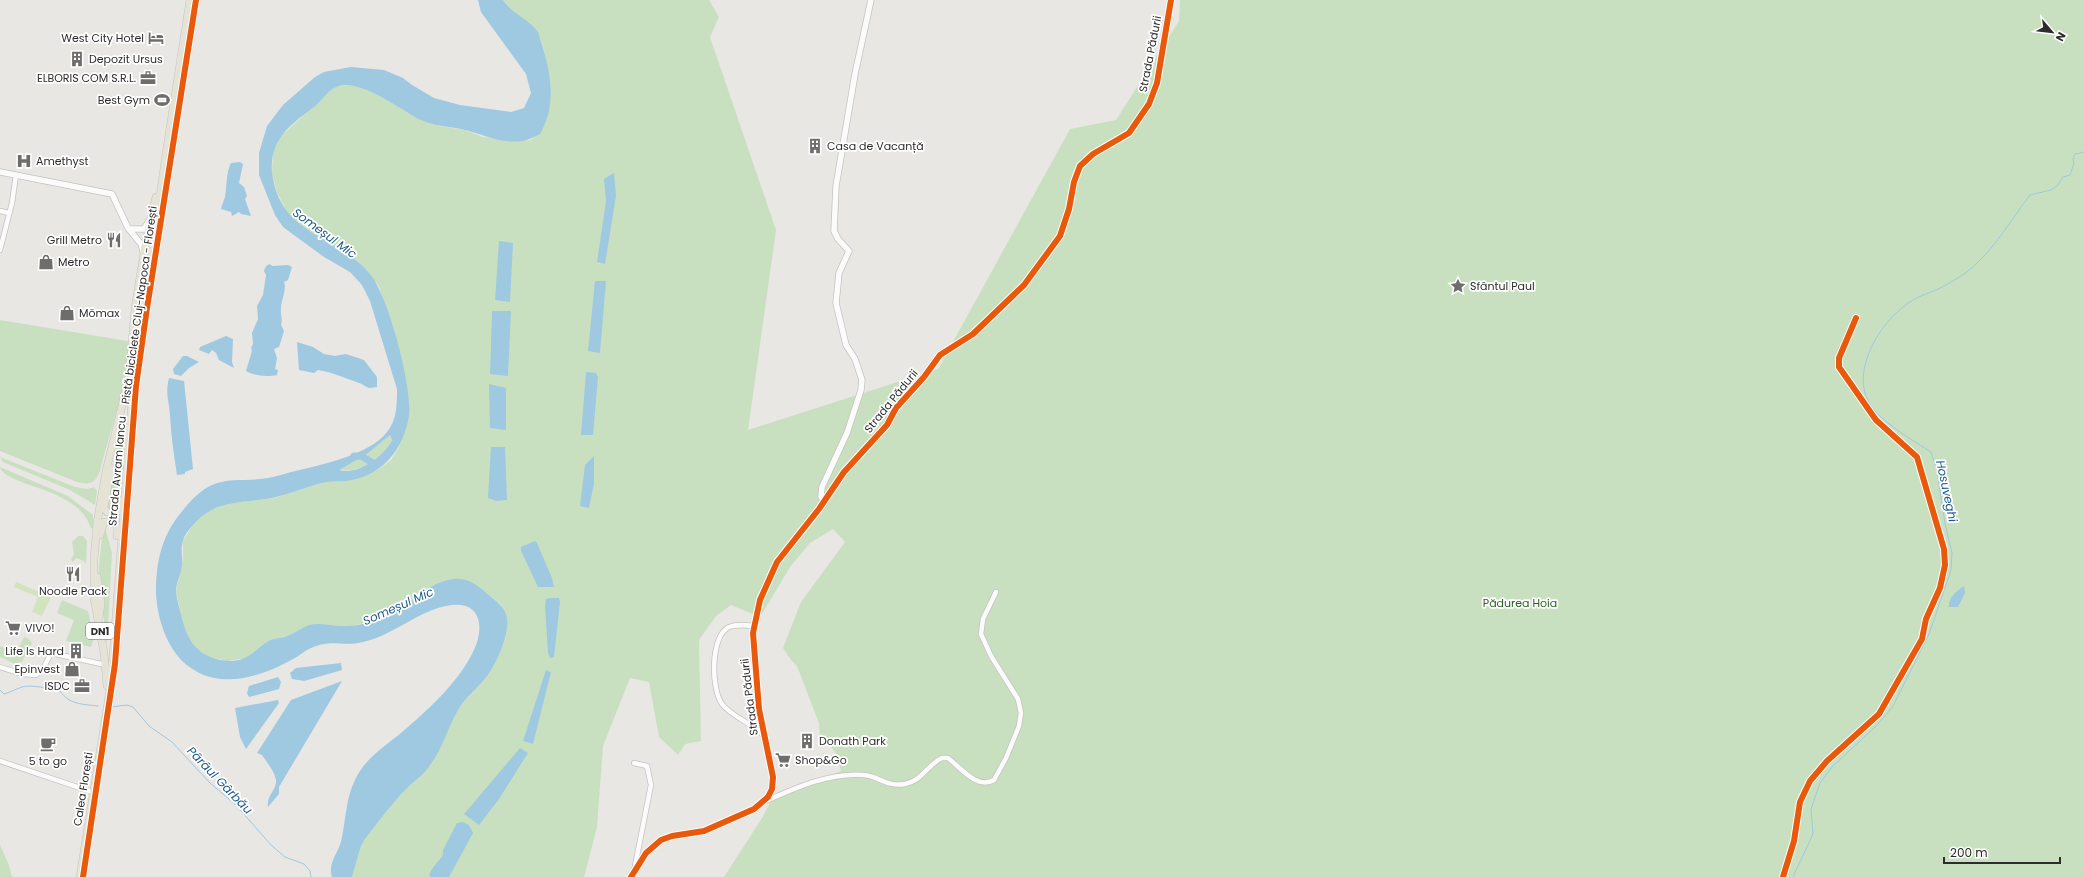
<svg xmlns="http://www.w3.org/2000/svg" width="2084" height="877" font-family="Poppins,sans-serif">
  <rect width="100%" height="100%" fill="#e8e7e3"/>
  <!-- green -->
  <path fill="#c9e0c0" d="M503 0H709L719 17 710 37 776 230 748 430 938 369 1070 129 1116 120 1179 21 1180 0H2084V877H724L762 818 773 797 841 771 836 754 827 740 820 738 819 723 797 666 791 660 783 648 801 602 845 542 833 529 810 543 790 567 760 617 731 605 716 616 699 640 701 741 685 744 678 755 659 737 649 682 630 678 603 746 597 827 584 877H352L361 846 365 839C397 794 428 750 461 706 470 693 483 684 490 671 499 657 509 636 507 619 504 595 469 587 450 579L439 583 406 606 383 618 349 627 312 625 290 635 274 639 246 658 228 661 209 657 193 646 184 628 176 591 183 559V541L192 526 208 511 230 503 275 498 323 482H338L379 469 391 460 398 449 407 426 409 406 406 380 379 286 356 260 300 225 288 214 277 192 272 173 273 152 280 137 331 90 337 86 349 85H363L440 126 465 130 483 137 530 140C559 130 549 63 541 40 534 22 513 16 503 0Z
    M0 320 128 341C130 379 109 433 100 471 95 484 89 485 77 482L0 451Z
    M123 424 117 506 116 508 111 512 106 506 118 438Z
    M390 435 392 440C385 456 356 476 338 469L367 454Z
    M0 457 75 487 88 489 94 487 97 491 95 505 70 490 3 462Z
    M0 467 68 496 93 515V527L91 529C80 487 5 487 0 467Z
    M103 528H105L112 553 107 645 98 575Z
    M78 536H83L87 541 86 564 84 561 76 558 73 562 71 560 74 554 72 542Z
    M62 600 88 611 94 638 91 647 66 641 74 620 57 613Z
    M24 637 29 639 32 643 22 662 15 664 0 657V646L16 653Z
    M0 845 9 865 12 877H0Z"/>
  <!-- pitch -->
  <path fill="#d1e4be" d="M16 582 51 597 42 616 32 612 38 597 14 587Z"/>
  <!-- water -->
  <path fill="#9fc8e1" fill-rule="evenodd" d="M478 0H503C512 14 529 19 538 32 549 65 559 102 540 134 512 151 488 135 461 129 447 126 434 126 421 120 401 110 361 79 339 86 328 89 323 100 314 107 308 112 301 116 295 122 279 135 270 151 272 172 280 237 336 233 370 274 388 295 413 388 409 416 403 451 382 476 346 481 337 482 330 481 321 483 303 488 285 496 266 499 241 503 216 501 197 521 192 526 185 533 183 541 180 549 183 557 182 565 181 574 177 581 176 589 176 597 179 606 181 614 186 637 194 654 220 660 228 661 236 662 244 658 255 654 261 644 271 640 276 638 282 638 287 636 295 633 302 628 309 625 320 622 331 626 342 626 358 627 375 621 390 615 411 605 429 581 454 579 468 577 480 587 490 596 495 600 504 607 506 614 512 630 497 663 487 676 479 687 468 695 460 707 448 725 444 747 430 765 424 775 415 780 407 788 392 803 378 822 365 839L361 846 352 877H332C327 862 340 852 342 837 346 818 346 798 355 780 366 756 389 744 408 727 432 706 460 680 474 650 484 629 482 602 452 605 418 609 392 638 358 643 340 646 331 639 311 648 304 651 299 656 293 659 263 676 222 690 191 668 168 653 157 619 156 593 156 560 162 534 184 509 191 500 201 490 212 485 227 478 244 481 260 479 271 478 281 475 291 472 319 465 376 455 391 426 397 415 397 402 397 389L370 301 362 285 350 272 324 257 283 227 275 215 259 175V153L267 126 283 105 315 77 324 72 351 67 384 70 403 78 412 85 434 98 460 105 511 112 524 108 531 93 526 74 481 12ZM390 435 392 440C385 456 356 476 339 470L367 454Z
    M240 162 243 164 239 183 244 187 247 196 245 199 251 216 241 214 239 212 232 216 231 212 221 209C222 204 224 201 225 197 227 185 226 173 231 163Z
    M614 173 616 196 605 264 597 262 606 201 604 179Z
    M499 241 513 243 510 302 495 300Z
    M270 264 272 266 288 265 292 267 288 280 284 282C287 290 281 300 281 308 280 314 283 319 281 325L284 331 279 347 274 349 277 358 275 369 278 370 277 375C268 377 254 376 246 371L252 351 251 348 253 344 252 333 258 319 257 306 263 295 266 275 264 271 266 266Z
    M595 281H606L600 353 588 351Z
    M492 311H511L508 376 490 374Z
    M226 336 233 339 232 362 234 368 219 360 216 353 212 350 209 354 199 350 200 347Z
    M297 342 313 347 324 354 335 356 346 354 364 360 377 377V387C375 387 372 388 370 388 367 388 363 384 359 383 345 378 332 372 318 370L314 373 299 370Z
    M183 356H187L199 362 189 368 181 376 174 374 173 369Z
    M586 372 596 373 598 377 593 435H581Z
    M169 378 184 381 193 469 185 472V474L177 475C174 455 171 436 170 415 169 399 165 395 169 378Z
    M489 384 506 388V430L490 428Z
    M491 447H505L507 500 496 501 488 498Z
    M594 456V484L589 508 580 506 585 465Z
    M535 541 537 543 552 578 554 587H538L521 551V547Z
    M1964 586 1965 593 1958 607H1949C1948 597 1957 591 1964 586Z
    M550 598H559L560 602 554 657 550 658 548 653 545 606 546 599Z
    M341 663 342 670 304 681 292 679 290 673 296 668Z
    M546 670 551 672 533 744 523 741Z
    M278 677 281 682 279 689 249 697 247 693 249 686Z
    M342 681 279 787V794L268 807C266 796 277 790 276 780 275 772 266 761 262 755L257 753 291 700Z
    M278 700 279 703 246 749 240 737 235 708Z
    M520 748 528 753 499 799 479 825 464 814Z
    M463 822 469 825 473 833 449 877H431L429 875C433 866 438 862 443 855V850L457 823Z"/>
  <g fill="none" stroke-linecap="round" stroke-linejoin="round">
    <!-- stream -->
    <path stroke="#9fc8e1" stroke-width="1" d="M0 690 4 694C11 692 16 689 22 687 30 684 51 689 60 691 70 705 82 704 98 706
      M111 707 127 705 133 707 149 726 172 742 210 783 236 805 271 845 285 857 304 864 310 871 311 877
      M1793 877 1813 834 1811 809 1820 783 1832 767 1875 727 1892 708 1929 634 1951 570 1952 553 1945 524 1937 471 1931 452C1915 442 1886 424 1875 411 1844 376 1881 319 1913 300 1921 295 1930 293 1938 289 1949 284 1967 273 1976 264 1998 244 2012 218 2030 195L2051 190 2058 185 2063 177 2070 175 2074 163 2073 159 2075 154 2084 152"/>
    <!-- river -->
    <path stroke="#9fc8e1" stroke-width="7" d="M354 456H361L373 463"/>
    <defs>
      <path id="minor" d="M0 211 9 213
        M0 250 12 203 16 175
        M754 626C745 625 737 624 729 627 710 636 711 689 722 704 730 715 748 722 759 731L764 736
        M0 667 22 674 36 675 43 669 51 653 106 665
        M0 761 92 792
        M764 802C795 788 830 772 864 775 879 776 885 787 905 784 922 781 928 764 942 758H948C960 767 977 790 994 780L1006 758 1019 726 1021 713 1018 699 991 656 981 634 983 619 996 592
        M634 871 651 785 647 766 634 763
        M1783 877 1794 841 1800 802 1810 781 1827 761 1879 714 1922 639 1926 619 1940 588 1945 565 1944 549 1917 457 1876 420 1839 367V358L1856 318"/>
      <path id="tertiary" d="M0 172 112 194 128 228 141 244 143 251
        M130 229H144L149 221
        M825 501 821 497 822 487 847 433 861 390 862 380 855 359 846 345 836 303 839 273 849 251 838 239 834 231 836 186 855 74 871 0
        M631 877 646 853 661 840 672 836 704 831 754 809 768 797 772 789 773 777 759 709 753 633 760 600 777 562 819 509 844 472 887 425 896 408 924 377 940 355 973 334 1024 285 1060 236 1069 209 1074 182 1080 166 1093 154 1129 133 1149 104 1157 83 1171 0"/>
      <path id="primary" d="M111 468 104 508 107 512 114 514 118 511 120 501
        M100 535 104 522 113 521 118 528 117 536
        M97 577 101 603 99 617
        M107 686 104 653 94 598V560L97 523 106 471 129 377 135 309 145 246 156 197
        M80 877 111 684 133 388 166 154 190 0"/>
    </defs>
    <!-- minor casing -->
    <use href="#minor" stroke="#c3c3c2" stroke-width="6"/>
    <!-- tertiary casing -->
    <use href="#tertiary" stroke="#c3c3c2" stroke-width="7"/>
    <!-- primary casing -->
    <use href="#primary" stroke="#c5c4c2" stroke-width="8"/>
    <!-- minor -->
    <use href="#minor" stroke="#fcfbfb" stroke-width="4.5"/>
    <!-- tertiary -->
    <use href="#tertiary" stroke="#fcfbfb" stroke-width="5.5"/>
    <!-- primary -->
    <use href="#primary" stroke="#e5e3d6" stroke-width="7"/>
    <defs>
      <path id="cycleway" d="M83 877 115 664 136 386 147 308 196 0
        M631 877 646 853 661 840 672 836 704 831 754 809 768 797 772 789 773 777 759 709 753 633 760 600 777 562 819 509 844 472 887 425 896 408 924 377 940 355 973 334 1024 285 1060 236 1069 209 1074 182 1080 166 1093 154 1129 133 1149 104 1157 83 1171 0
        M1783 877 1794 841 1800 802 1810 781 1827 761 1879 714 1922 639 1926 619 1940 588 1945 565 1944 549 1917 457 1876 420 1839 367V358L1856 318"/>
    </defs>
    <!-- cycleway casing -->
    <use href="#cycleway" stroke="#fff" stroke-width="8"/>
    <!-- cycleway -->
    <use href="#cycleway" stroke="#e8590c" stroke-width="6"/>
  </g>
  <!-- icons -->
  <defs>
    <symbol id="hotel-bare" viewBox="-9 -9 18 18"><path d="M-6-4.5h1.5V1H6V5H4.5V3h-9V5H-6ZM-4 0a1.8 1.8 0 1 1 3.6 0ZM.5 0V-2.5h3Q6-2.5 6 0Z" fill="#6e6d6c" stroke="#fff" stroke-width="2.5" paint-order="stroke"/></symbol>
    <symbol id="building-bare" viewBox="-9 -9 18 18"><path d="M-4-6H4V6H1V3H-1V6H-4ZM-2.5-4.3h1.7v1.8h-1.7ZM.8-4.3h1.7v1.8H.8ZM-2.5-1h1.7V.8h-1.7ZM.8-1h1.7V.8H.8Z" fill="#6e6d6c" stroke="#fff" stroke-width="2.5" paint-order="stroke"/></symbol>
    <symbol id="office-bare" viewBox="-9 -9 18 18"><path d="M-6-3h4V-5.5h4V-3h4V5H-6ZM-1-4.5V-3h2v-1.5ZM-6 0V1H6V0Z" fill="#6e6d6c" stroke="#fff" stroke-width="2.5" paint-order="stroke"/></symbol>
    <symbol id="stadium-bare" viewBox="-9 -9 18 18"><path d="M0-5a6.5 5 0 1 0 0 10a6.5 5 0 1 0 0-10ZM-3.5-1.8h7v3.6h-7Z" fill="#6e6d6c" stroke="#fff" stroke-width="2.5" paint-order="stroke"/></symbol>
    <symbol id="hospital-bare" viewBox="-9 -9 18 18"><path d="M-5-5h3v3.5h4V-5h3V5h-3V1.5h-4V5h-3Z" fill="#6e6d6c" stroke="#fff" stroke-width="2.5" paint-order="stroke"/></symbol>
    <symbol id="restaurant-bare" viewBox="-9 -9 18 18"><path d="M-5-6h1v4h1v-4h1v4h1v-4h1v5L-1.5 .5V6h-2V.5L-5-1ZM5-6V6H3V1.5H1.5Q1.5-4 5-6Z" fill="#6e6d6c" stroke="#fff" stroke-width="2.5" paint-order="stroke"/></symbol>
    <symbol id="shop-bare" viewBox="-9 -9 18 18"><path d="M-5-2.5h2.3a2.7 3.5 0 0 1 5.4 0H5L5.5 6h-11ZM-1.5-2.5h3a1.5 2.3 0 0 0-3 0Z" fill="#6e6d6c" stroke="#fff" stroke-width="2.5" paint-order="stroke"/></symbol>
    <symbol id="sight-bare" viewBox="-9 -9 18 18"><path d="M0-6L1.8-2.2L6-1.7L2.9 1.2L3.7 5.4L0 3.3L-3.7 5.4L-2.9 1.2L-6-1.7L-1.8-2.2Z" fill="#6e6d6c" stroke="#fff" stroke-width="2.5" paint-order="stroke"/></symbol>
    <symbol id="supermarket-bare" viewBox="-9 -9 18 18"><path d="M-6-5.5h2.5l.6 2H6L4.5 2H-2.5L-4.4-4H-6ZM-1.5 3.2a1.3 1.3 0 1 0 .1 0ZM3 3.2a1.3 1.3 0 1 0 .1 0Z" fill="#6e6d6c" stroke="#fff" stroke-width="2.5" paint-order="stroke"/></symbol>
    <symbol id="cafe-bare" viewBox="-9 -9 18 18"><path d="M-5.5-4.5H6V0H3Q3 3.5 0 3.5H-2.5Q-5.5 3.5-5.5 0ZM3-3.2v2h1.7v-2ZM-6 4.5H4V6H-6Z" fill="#6e6d6c" stroke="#fff" stroke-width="2.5" paint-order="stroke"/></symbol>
  </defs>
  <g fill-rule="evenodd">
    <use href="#hotel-bare" x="145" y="27" width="22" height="22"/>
    <use href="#building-bare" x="66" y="48" width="22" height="22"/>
    <use href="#office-bare" x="137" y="67" width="22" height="22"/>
    <use href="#stadium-bare" x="151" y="89" width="22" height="22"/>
    <use href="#building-bare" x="804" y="135" width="22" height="22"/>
    <use href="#hospital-bare" x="13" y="150" width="22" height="22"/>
    <use href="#restaurant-bare" x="103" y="229" width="22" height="22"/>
    <use href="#shop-bare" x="35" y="251" width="22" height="22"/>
    <use href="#sight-bare" x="1447" y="275" width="22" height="22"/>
    <use href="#shop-bare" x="56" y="302" width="22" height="22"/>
    <use href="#restaurant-bare" x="62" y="563" width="22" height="22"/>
    <use href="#supermarket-bare" x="2" y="617" width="22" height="22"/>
    <use href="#building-bare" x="65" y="640" width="22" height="22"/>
    <use href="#shop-bare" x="61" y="658" width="22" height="22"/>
    <use href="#office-bare" x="71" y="675" width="22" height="22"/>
    <use href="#building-bare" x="796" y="730" width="22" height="22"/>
    <use href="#cafe-bare" x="37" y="733" width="22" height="22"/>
    <use href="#supermarket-bare" x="772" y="749" width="22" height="22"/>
  </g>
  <g text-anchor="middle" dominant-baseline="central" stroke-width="3.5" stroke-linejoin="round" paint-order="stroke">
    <!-- shield labels -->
    <rect fill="#fff" stroke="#6b6b6b" stroke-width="1" x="86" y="623" width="28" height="16" rx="3"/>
    <g font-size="10" font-weight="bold" fill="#2c2c2c">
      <text x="100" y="631">DN1</text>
    </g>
    <!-- poi labels -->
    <g font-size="11" fill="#2c2c2c" stroke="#fff" text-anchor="start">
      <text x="144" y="38" text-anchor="end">West City Hotel</text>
      <text x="89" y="59">Depozit Ursus</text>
      <text x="136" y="78" text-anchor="end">ELBORIS COM S.R.L.</text>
      <text x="150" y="100" text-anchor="end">Best Gym</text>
      <text x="827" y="146">Casa de Vacanță</text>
      <text x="36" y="161">Amethyst</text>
      <text x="102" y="240" text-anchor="end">Grill Metro</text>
      <text x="58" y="262">Metro</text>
      <text x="1470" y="286">Sfântul Paul</text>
      <text x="79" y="313">Mömax</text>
      <text x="73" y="591" text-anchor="middle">Noodle Pack</text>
      <text x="25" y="628">VIVO!</text>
      <text x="64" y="651" text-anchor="end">Life Is Hard</text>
      <text x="60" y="669" text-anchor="end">Epinvest</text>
      <text x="70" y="686" text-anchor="end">ISDC</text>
      <text x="819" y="741">Donath Park</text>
      <text x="795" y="760">Shop&amp;Go</text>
      <text x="48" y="761" text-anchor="middle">5 to go</text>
    </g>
    <!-- street labels -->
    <g font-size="11" fill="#2c2c2c" stroke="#fff">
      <text transform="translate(1150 54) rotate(-79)">Strada Pădurii</text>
      <text transform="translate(139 305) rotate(-82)">Pistă biciclete Cluj-Napoca - Florești</text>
      <text transform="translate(891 401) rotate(-51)">Strada Pădurii</text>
      <text transform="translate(117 471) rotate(-85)">Strada Avram Iancu</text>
      <text transform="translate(749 697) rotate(-97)">Strada Pădurii</text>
      <text transform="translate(83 789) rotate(-81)">Calea Florești</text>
    </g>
    <!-- park labels -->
    <g font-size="11" fill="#296024" stroke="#fff">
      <text x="1520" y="603">Pădurea Hoia</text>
    </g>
    <!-- water labels -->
    <g font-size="12" font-style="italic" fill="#1f5a8c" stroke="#fff">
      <text transform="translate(325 233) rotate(36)">Someșul Mic</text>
      <text transform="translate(1947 491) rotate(78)">Hosuveghi</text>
      <text transform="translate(398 606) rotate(-24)">Someșul Mic</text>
      <text transform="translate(220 780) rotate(46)">Pârâul Gârbău</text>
    </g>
  </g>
  <!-- north arrow -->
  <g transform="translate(2052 32) rotate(118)" stroke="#ffffff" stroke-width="3" paint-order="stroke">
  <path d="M0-3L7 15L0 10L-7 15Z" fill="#2c2c2c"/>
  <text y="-6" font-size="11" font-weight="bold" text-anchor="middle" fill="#2c2c2c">N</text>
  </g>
  <!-- scale -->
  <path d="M1944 857v6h116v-6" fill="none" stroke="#2c2c2c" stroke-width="2"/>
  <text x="1950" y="857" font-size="12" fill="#2c2c2c" stroke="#ffffff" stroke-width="3" paint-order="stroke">200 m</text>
</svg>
